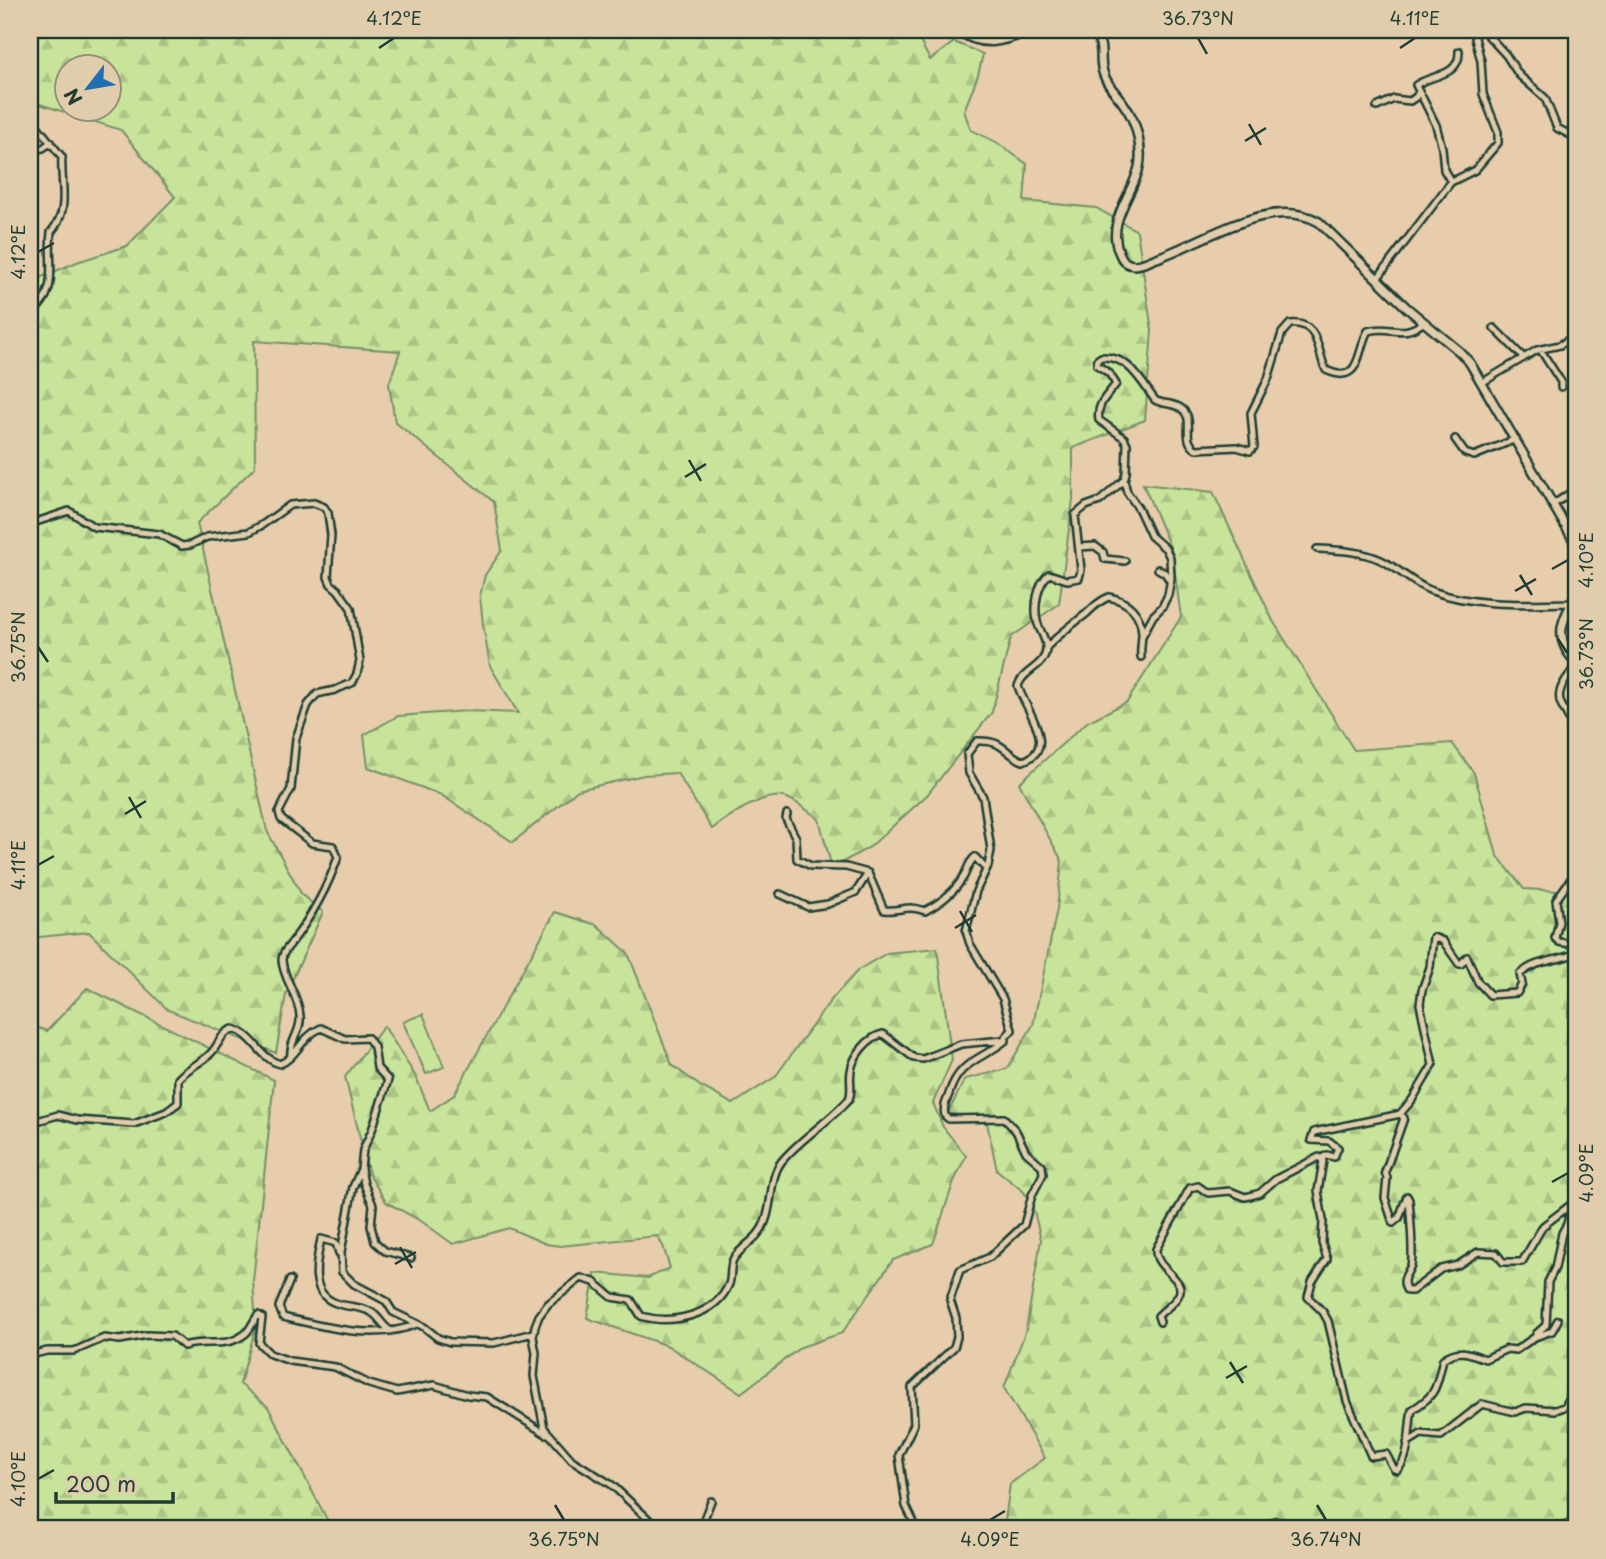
<svg xmlns="http://www.w3.org/2000/svg" width="1606" height="1559" font-family="'Playpen Sans',sans-serif">
  <defs>
    <pattern id="forest-firs" width="22" height="20" patternUnits="userSpaceOnUse" patternTransform="scale(1.75)"><rect width="22" height="20" fill="#c8e39a"/><path d="M5 1l3.5 6h-7zM16 11l3.5 6h-7z" fill="#abc485"/></pattern>
  </defs>
  <rect width="100%" height="100%" fill="#e7cdab"/>
  <filter id="ink" filterUnits="userSpaceOnUse"><feTurbulence type="fractalNoise" baseFrequency=".0143" numOctaves="2"/><feDisplacementMap in="SourceGraphic" scale="14" xChannelSelector="R" yChannelSelector="G"/><feConvolveMatrix kernelMatrix="1 2 1 2 8 2 1 2 1" color-interpolation-filters="sRGB"/></filter>
  <g filter="url(#ink)">
    <!-- grass -->
    <path fill="#c8e39a" stroke="#749067" stroke-width="2" d="M423 1014 444 1067 426 1074 403 1022Z"/>
    <!-- forest -->
    <path fill="url(#forest-firs)" stroke="#749067" stroke-width="2" fill-rule="evenodd" d="M30 30H914L930 60 954 42 983 54 978 75 964 111 971 130 996 142 1027 164 1024 201 1096 208 1137 231 1152 331 1145 420 1073 448V499L1059 604 1011 637 992 712 927 795 870 847 832 868 819 819C809 812 798 802 787 798 766 790 728 817 712 829L677 773 644 775 578 790 513 842 441 795 368 767 364 735 398 716 467 711 518 713 490 666 483 624 480 596 485 575 502 550 494 502 395 422 389 384 400 351 254 341 255 467 197 523 267 831 302 895 323 912 286 994 276 1053 168 1010 89 932 30 938V282L77 262 127 246 175 197 121 130 30 101ZM66 66H108V108H66Z
      M1143 484 1213 492 1273 621 1354 750 1452 743 1474 773 1497 855 1524 889 1576 892V979L1568 1016 1576 1019V1515L1550 1529H1004L1010 1484 1045 1458 1004 1388 1026 1330 1041 1240 1034 1211 1024 1192 997 1170 987 1123 948 1113 965 1079 1007 1069 1033 1025 1057 909 1062 861 1019 783 1087 722 1127 702 1181 617 1172 552Z
      M555 912 597 925 628 953 672 1065 700 1086 733 1104 775 1077 831 1000 858 970 887 953 937 948 952 1060 933 1103 943 1127 966 1156 954 1181 933 1244 893 1260 842 1333 801 1347 741 1393 668 1346 587 1318 595 1273 648 1278 670 1268 663 1246 657 1236 560 1246 546 1244 509 1228 453 1244 421 1221 386 1202 369 1174 345 1077 384 1026 416 1077 430 1111 454 1095Z
      M87 988 274 1080 253 1281 256 1326 240 1384 268 1407 332 1529H30V1025L47 1031Z"/>
    <g fill="none" stroke-linecap="round" stroke-linejoin="round">
      <defs>
        <path id="minor" d="M1483 30 1506 55 1519 75 1545 98 1557 128 1576 138
          M1377 107 1394 99 1410 101 1416 97 1419 91
          M30 117 62 157C60 185 71 209 51 232 47 264 61 291 30 315
          M30 150 43 148 51 142
          M1451 182 1444 170 1442 148 1436 125 1416 85C1432 74 1460 77 1459 51
          M1377 279 1451 182 1475 170 1498 143V132L1483 94 1481 61 1475 38 1476 30
          M1494 328 1524 358
          M1540 349 1561 382V387
          M1483 382 1537 350 1560 345 1576 335
          M1455 439 1465 453 1474 456 1516 439
          M1124 480 1127 492 1138 508 1151 536 1166 549 1170 558 1171 578 1168 595 1162 607 1153 616 1142 636
          M1554 504 1576 489
          M30 524 69 511 94 527 159 534 182 546 190 545 207 537 249 532 262 525 290 505 314 503 324 507 328 513 331 535 328 577 331 584 338 590 351 608 360 661 357 674 352 683 335 690 317 694 308 705 296 738 291 789 279 812 281 819 312 843 333 846 338 857C328 886 311 917 292 942 288 948 282 952 282 960 283 979 299 996 300 1016 302 1031 289 1041 291 1056
          M1079 547 1095 546 1103 552 1105 559 1125 561
          M1317 549C1337 550 1362 551 1381 560 1400 569 1411 583 1432 591 1476 607 1527 604 1572 603
          M1158 569 1165 573 1170 581
          M1046 648C1058 635 1072 625 1086 614 1094 607 1098 601 1109 597 1128 601 1141 613 1142 633 1142 641 1140 649 1141 657
          M1576 664C1572 674 1562 681 1560 692 1557 704 1567 711 1570 722 1576 750 1575 785 1573 815L1576 824
          M787 814 786 819 796 838 797 859 811 866 846 867 868 873 884 910C901 912 906 904 925 911 940 903 955 892 964 876 968 869 968 863 975 857L986 869
          M1576 872 1556 900 1559 922 1555 938 1559 942 1576 945
          M780 894 808 907 828 904 856 892 868 873
          M1400 1114 1412 1100 1433 1065 1420 1004 1422 990 1430 967 1433 937 1443 941 1459 964H1461L1467 957 1478 982 1490 995 1517 993 1522 984 1520 974C1538 959 1556 962 1576 953
          M30 1123 58 1115 77 1120 134 1124 166 1112 178 1103V1079C187 1068 200 1064 210 1054 219 1046 220 1033 233 1029 254 1034 260 1059 280 1064 296 1058 301 1037 321 1028L345 1039 368 1038 374 1047 377 1068 388 1080 372 1130 363 1150 361 1169 353 1187 341 1252 342 1272 354 1284 386 1301 393 1312 424 1327 438 1338 450 1342 494 1343 533 1333
          M1322 1158 1327 1155 1334 1157 1338 1148 1329 1141 1311 1140 1314 1132 1396 1115 1400 1114 1404 1118 1385 1172 1387 1178 1385 1198 1393 1223 1399 1218 1407 1196 1409 1200C1410 1213 1414 1255 1411 1265 1407 1276 1400 1279 1407 1291H1412L1441 1269 1458 1265 1478 1252 1496 1253 1503 1262H1522L1543 1226 1573 1203
          M361 1169 364 1184 373 1205 371 1226 375 1242 385 1251 411 1258
          M339 1253 336 1243 321 1239C316 1262 308 1296 339 1304 349 1307 363 1307 371 1312 379 1316 382 1326 391 1331
          M290 1280 279 1307 283 1317C324 1327 377 1341 417 1324
          M1160 1322 1158 1316C1164 1309 1173 1305 1178 1296 1189 1279 1154 1270 1156 1249L1190 1188 1198 1186 1208 1193 1230 1191 1245 1197 1250 1196 1260 1193 1276 1179 1319 1157 1323 1161 1318 1191 1323 1220 1322 1243 1327 1259 1312 1282 1308 1297 1323 1312 1328 1321 1347 1401 1371 1456 1386 1454 1394 1469 1397 1470C1411 1458 1408 1428 1412 1410 1438 1394 1436 1387 1443 1359 1458 1348 1468 1352 1485 1359L1507 1349 1516 1350 1535 1337 1552 1331 1558 1320
          M1536 1334 1546 1325 1548 1282 1555 1268 1562 1233 1567 1224 1573 1203
          M30 1355 47 1351H74L104 1338 120 1340 147 1335 172 1336 184 1346C207 1339 225 1349 245 1334 251 1329 253 1321 258 1315L262 1317 259 1343 270 1354 290 1361 335 1367 369 1384 397 1392 434 1385 468 1395 487 1397 546 1434
          M1407 1443 1421 1434 1441 1436 1482 1404 1515 1412 1526 1408 1556 1410 1566 1406 1569 1397 1576 1392
          M659 1529 612 1485 572 1460 544 1428 534 1376 536 1353 533 1337 535 1326 539 1316 548 1304 581 1278 594 1282 612 1297 631 1300 641 1316C671 1325 716 1316 729 1284 732 1276 729 1265 734 1258 744 1244 759 1239 765 1222 773 1203 769 1177 782 1161 801 1138 829 1122 849 1099 853 1090 849 1081 851 1071 853 1056 868 1037 883 1034L914 1058 923 1059 961 1044 1003 1040 1012 1030 1003 999 970 944 966 931 976 891 988 866 991 850 983 797 969 773 967 754 977 741C1005 740 1003 753 1023 761 1060 748 1024 708 1018 686 1023 669 1047 667 1046 647 1046 638 1039 630 1037 621 1034 606 1037 584 1049 574L1067 580 1079 578 1081 570 1075 515 1086 506 1100 501 1124 480 1126 473 1127 444 1124 438 1099 420C1096 404 1107 396 1116 384L1109 373 1097 365V360L1101 357C1128 355 1140 380 1155 400 1163 405 1173 402 1182 409 1196 420 1180 439 1196 449L1237 447 1250 451 1254 447 1251 413 1268 379 1282 333 1290 324C1320 320 1317 353 1326 370 1362 387 1357 348 1368 331 1391 324 1401 340 1424 322
          M700 1529 711 1501
          M917 1529 906 1506 899 1455 914 1424 912 1387 954 1347 957 1337 956 1318 950 1300 960 1270 990 1257 1024 1225 1032 1195 1043 1174 1042 1166 1026 1152 1016 1131 1004 1118 949 1119 945 1116C943 1107 946 1102 949 1094 959 1060 982 1060 1006 1040
          M1268 1529 1270 1524 1275 1521 1280 1523 1281 1529"/>
        <path id="major" d="M958 30C983 50 1006 40 1033 30
          M1093 30C1107 49 1097 58 1104 75 1108 87 1118 95 1125 106 1136 121 1143 148 1139 167 1133 195 1106 221 1119 252 1121 257 1124 263 1129 264 1136 267 1147 262 1154 259 1203 243 1269 194 1319 222L1407 308 1460 352 1470 363 1576 544
          M1576 597C1560 621 1554 640 1576 662"/>
      </defs>
      <!-- minor casing -->
      <use href="#minor" stroke="#1f3d34" stroke-width="10"/>
      <!-- major casing -->
      <use href="#major" stroke="#1f3d34" stroke-width="12"/>
      <!-- minor -->
      <use href="#minor" stroke="#e1cdab" stroke-width="5"/>
      <!-- major -->
      <use href="#major" stroke="#e1cdab" stroke-width="7"/>
    </g>
  </g>
  <!-- ticks -->
  <path fill="none" stroke="#1f3d34" stroke-width="2.5" d="M1198 38 1207 54M379 48 394 38M1400 48 1415 38M1249 124 1261 145M1245 141 1266 128M38 252 54 243M689 460 701 481M685 477 706 464M1552 569 1568 560M1520 575 1532 595M1515 591 1536 579M1558 639 1568 654M38 647 48 662M129 797 141 818M125 814 146 801M38 865 54 856M960 911 972 932M955 928 976 915M1552 1182 1568 1173M400 1247 412 1268M395 1264 416 1252M1230 1362 1243 1383M1226 1378 1247 1366M38 1479 54 1470M555 1505 564 1520M1317 1505 1326 1520M990 1520 1005 1511"/>
  <!-- margin -->
  <rect width="1606" height="1559" fill="none" stroke="#e1cdab" stroke-width="77"/>
  <!-- north arrow -->
  <g transform="translate(88 88) rotate(239)"><circle r="33" fill="#e1cdab" stroke="#93937b" stroke-width="2"/>
  <path d="M0-5L12 26L0 18L-12 26Z" fill="#1f6fb2"/>
  <text y="-10" font-size="19" font-weight="bold" text-anchor="middle" fill="#1f3d34">N</text>
  </g>
  <!-- scale -->
  <path d="M56 1492v10h117v-10" fill="none" stroke="#1f3d34" stroke-width="3.5"/>
  <text x="66" y="1492" font-size="21" fill="#1f3d34" stroke="#e1cdab" stroke-width="5" paint-order="stroke">200 m</text>
  <rect x="38" y="38" width="1530" height="1482" fill="none" stroke="#1f3d34" stroke-width="2.5"/>
  <g font-size="18" text-anchor="middle" fill="#1f3d34">
    <text x="394" y="25">4.12°E</text>
    <text x="1198" y="25">36.73°N</text>
    <text x="1415" y="25">4.11°E</text>
    <text transform="translate(19 252) rotate(-90)" y="6">4.12°E</text>
    <text transform="translate(1587 560) rotate(-90)" y="6">4.10°E</text>
    <text transform="translate(19 647) rotate(-90)" y="6">36.75°N</text>
    <text transform="translate(1587 654) rotate(-90)" y="6">36.73°N</text>
    <text transform="translate(19 865) rotate(-90)" y="6">4.11°E</text>
    <text transform="translate(1587 1173) rotate(-90)" y="6">4.09°E</text>
    <text transform="translate(19 1479) rotate(-90)" y="6">4.10°E</text>
    <text x="564" y="1546">36.75°N</text>
    <text x="990" y="1546">4.09°E</text>
    <text x="1326" y="1546">36.74°N</text>
  </g>
</svg>
